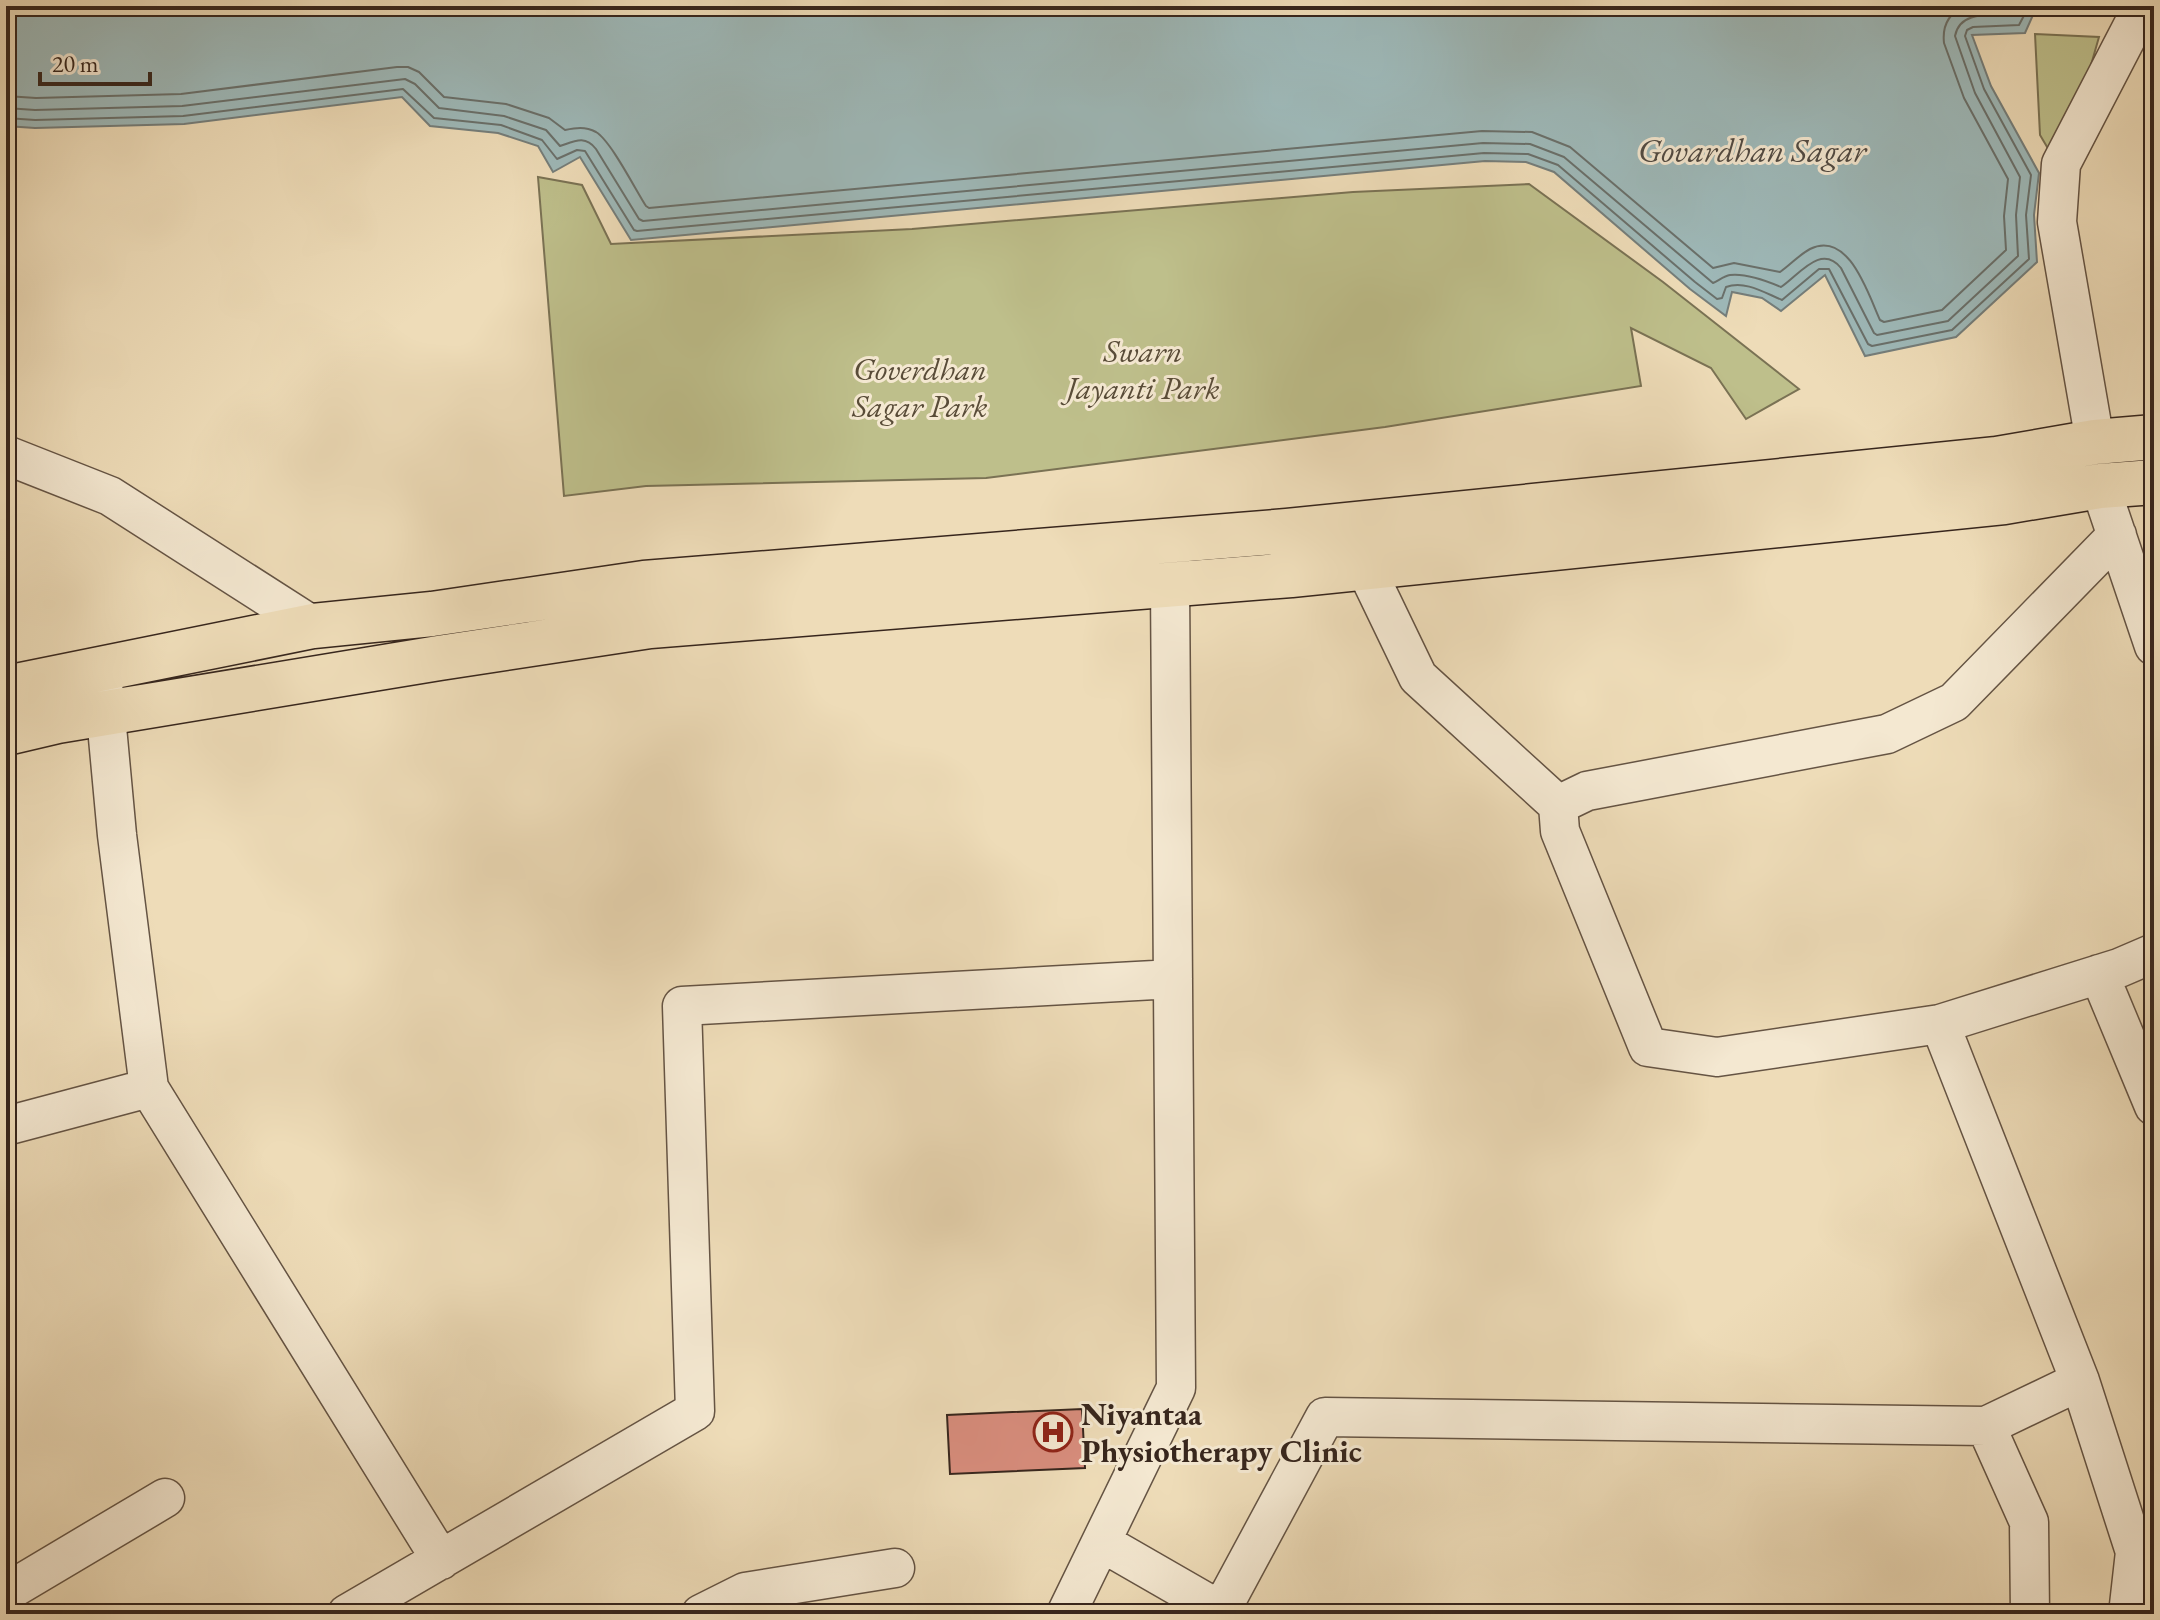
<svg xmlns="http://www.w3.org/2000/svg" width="2160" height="1620" font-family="'EB Garamond',serif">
  <rect width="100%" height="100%" fill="#eedcb8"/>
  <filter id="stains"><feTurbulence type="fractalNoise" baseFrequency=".0025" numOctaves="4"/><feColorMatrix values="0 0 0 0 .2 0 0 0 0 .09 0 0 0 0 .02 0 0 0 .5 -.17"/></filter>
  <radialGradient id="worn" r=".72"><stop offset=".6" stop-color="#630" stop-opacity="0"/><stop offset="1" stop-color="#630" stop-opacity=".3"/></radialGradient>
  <!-- green -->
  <path fill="#bebf8b" stroke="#7a7254" stroke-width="2" d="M2035 34 2099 37 2091 65 2053 157 2040 135Z
    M538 177 582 185 611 244 912 229 1353 192 1529 184 1663 282 1799 389 1746 419 1711 368 1631 328 1641 386 1385 427 986 478 646 486 564 496Z"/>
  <!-- water -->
  <path fill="#9eb9b9" stroke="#757e7b" stroke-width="2" d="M6 6H2037L2025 33 1972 35 1991 86 2039 173 2034 215 2037 262 1956 337 1865 356 1825 275 1781 311 1762 298 1732 292 1726 316 1690 289 1554 172 1526 162 1485 161 631 240 580 157 553 172 538 146 498 133 430 126 402 97 184 124 35 128 6 126Z"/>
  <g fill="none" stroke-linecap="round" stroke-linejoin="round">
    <!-- shore -->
    <path stroke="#6a706b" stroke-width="2" d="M6 96 36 98 181 94 397 67H408L419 72 444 97 506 104 549 118 565 130C575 128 585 126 596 132 611 141 635 189 646 206L649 208 1482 131 1532 132 1570 147 1713 268 1734 263 1780 272C1790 265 1799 255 1810 249 1849 230 1868 294 1880 320L1884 322 1942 310 2006 250 2004 216 2008 179 1964 98 1944 43C1942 25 1949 13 1965 6
      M6 108 35 110 182 106 405 79 415 84 439 108 504 116 546 130 560 146C575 141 585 135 596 149L639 219 643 221 1483 143 1530 144 1564 157 1713 283C1718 281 1724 276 1730 275 1747 273 1767 281 1781 287 1799 275 1821 243 1841 268L1874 333 1877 335 1948 321 2018 256 2016 215 2020 177 1975 93 1955 36C1960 10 1990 16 2011 15L2018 6
      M6 118 35 120 183 116 403 89 434 118 501 125 542 140 557 159 577 150 585 151 634 230 637 231 1484 153 1528 154 1558 165 1695 282 1717 299 1722 298 1726 287C1745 280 1765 293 1782 300L1819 269H1829L1868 344 1872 346 1952 330 2029 259 2026 215 2031 175 1984 89 1965 36 1967 30 1973 27 2019 25 2029 6"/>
  </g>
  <!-- building -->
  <path fill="#d88d7d" stroke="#37261d" stroke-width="2" d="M1082 1409 1085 1468 950 1474 947 1415Z"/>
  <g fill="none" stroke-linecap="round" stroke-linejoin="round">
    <defs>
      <path id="minor" d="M2095 442 2057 222 2061 164 2143 6
        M6 455 110 496 313 626
        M2100 486 2154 646
        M1365 567 1418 677 1558 805 1560 831 1648 1047 1717 1057 1940 1024 2119 968 2154 953
        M103 684 117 835 149 1088 441 1560
        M1558 805 1587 791 1887 734 1954 702 2117 535
        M2099 974 2154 1106
        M1940 1024 2080 1381 2135 1552 2128 1614
        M6 1126 149 1088
        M1986 1426 2080 1381
        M1101 1542 1221 1611
        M6 1591 12 1589 165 1498
        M347 1614 695 1411 682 1006 1173 979
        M701 1614 745 1592 895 1568
        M1066 1614 1176 1388 1170 584
        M1219 1614 1325 1417 1986 1426 2029 1522 2030 1614"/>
      <path id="major" d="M6 688 313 626 432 614 644 583 1287 531 1997 459 2095 442 2154 437
        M6 733 57 721 439 658 650 626 1291 575 2004 502 2100 486 2154 482"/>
    </defs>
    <!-- minor casing -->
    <use href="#minor" stroke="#655444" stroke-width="41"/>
    <!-- major casing -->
    <use href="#major" stroke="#37261d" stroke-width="47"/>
    <!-- minor -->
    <use href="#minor" stroke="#f4e8d1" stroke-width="38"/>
    <!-- major -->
    <use href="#major" stroke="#eedcb8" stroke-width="44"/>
  </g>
  <!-- icons -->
  <defs>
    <symbol id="hospital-ring" viewBox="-11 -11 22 22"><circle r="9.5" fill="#f4e8d1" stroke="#8f2418" stroke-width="1.5"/><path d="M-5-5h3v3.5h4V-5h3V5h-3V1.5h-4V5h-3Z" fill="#8f2418"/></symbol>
  </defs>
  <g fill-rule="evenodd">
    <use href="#hospital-ring" x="1031" y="1410" width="44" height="44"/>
  </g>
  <g text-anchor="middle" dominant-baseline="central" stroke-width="6" stroke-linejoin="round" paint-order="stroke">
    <!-- park labels -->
    <g font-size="32" font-style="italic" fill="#594c38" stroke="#f4e8d1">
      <text x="1143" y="351">Swarn<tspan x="1143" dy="37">Jayanti Park</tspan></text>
      <text x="920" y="369">Goverdhan<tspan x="920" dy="37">Sagar Park</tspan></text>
    </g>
    <!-- poi labels -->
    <g font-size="32" font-weight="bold" fill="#37261d" stroke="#f4e8d1" text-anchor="start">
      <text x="1081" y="1414">Niyantaa<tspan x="1081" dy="37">Physiotherapy Clinic</tspan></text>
    </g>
    <!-- water labels -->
    <g font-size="34" font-style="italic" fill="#514b44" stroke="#f4e8d1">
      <text x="1752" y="150">Govardhan Sagar</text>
    </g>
  </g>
  <!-- margin -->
  <rect width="2160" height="1620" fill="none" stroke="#eedcb8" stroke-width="32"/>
  <rect x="8" y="8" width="2144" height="1604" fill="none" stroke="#37261d" stroke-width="4"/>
  <rect x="16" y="16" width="2128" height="1588" fill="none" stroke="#37261d" stroke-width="2"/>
  <!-- scale -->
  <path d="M40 72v12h110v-12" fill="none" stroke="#37261d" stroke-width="4"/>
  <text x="52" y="72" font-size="24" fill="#37261d" stroke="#f4e8d1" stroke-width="6" paint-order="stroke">20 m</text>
  <rect width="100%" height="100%" filter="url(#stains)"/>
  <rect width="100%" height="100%" fill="url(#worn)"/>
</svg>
